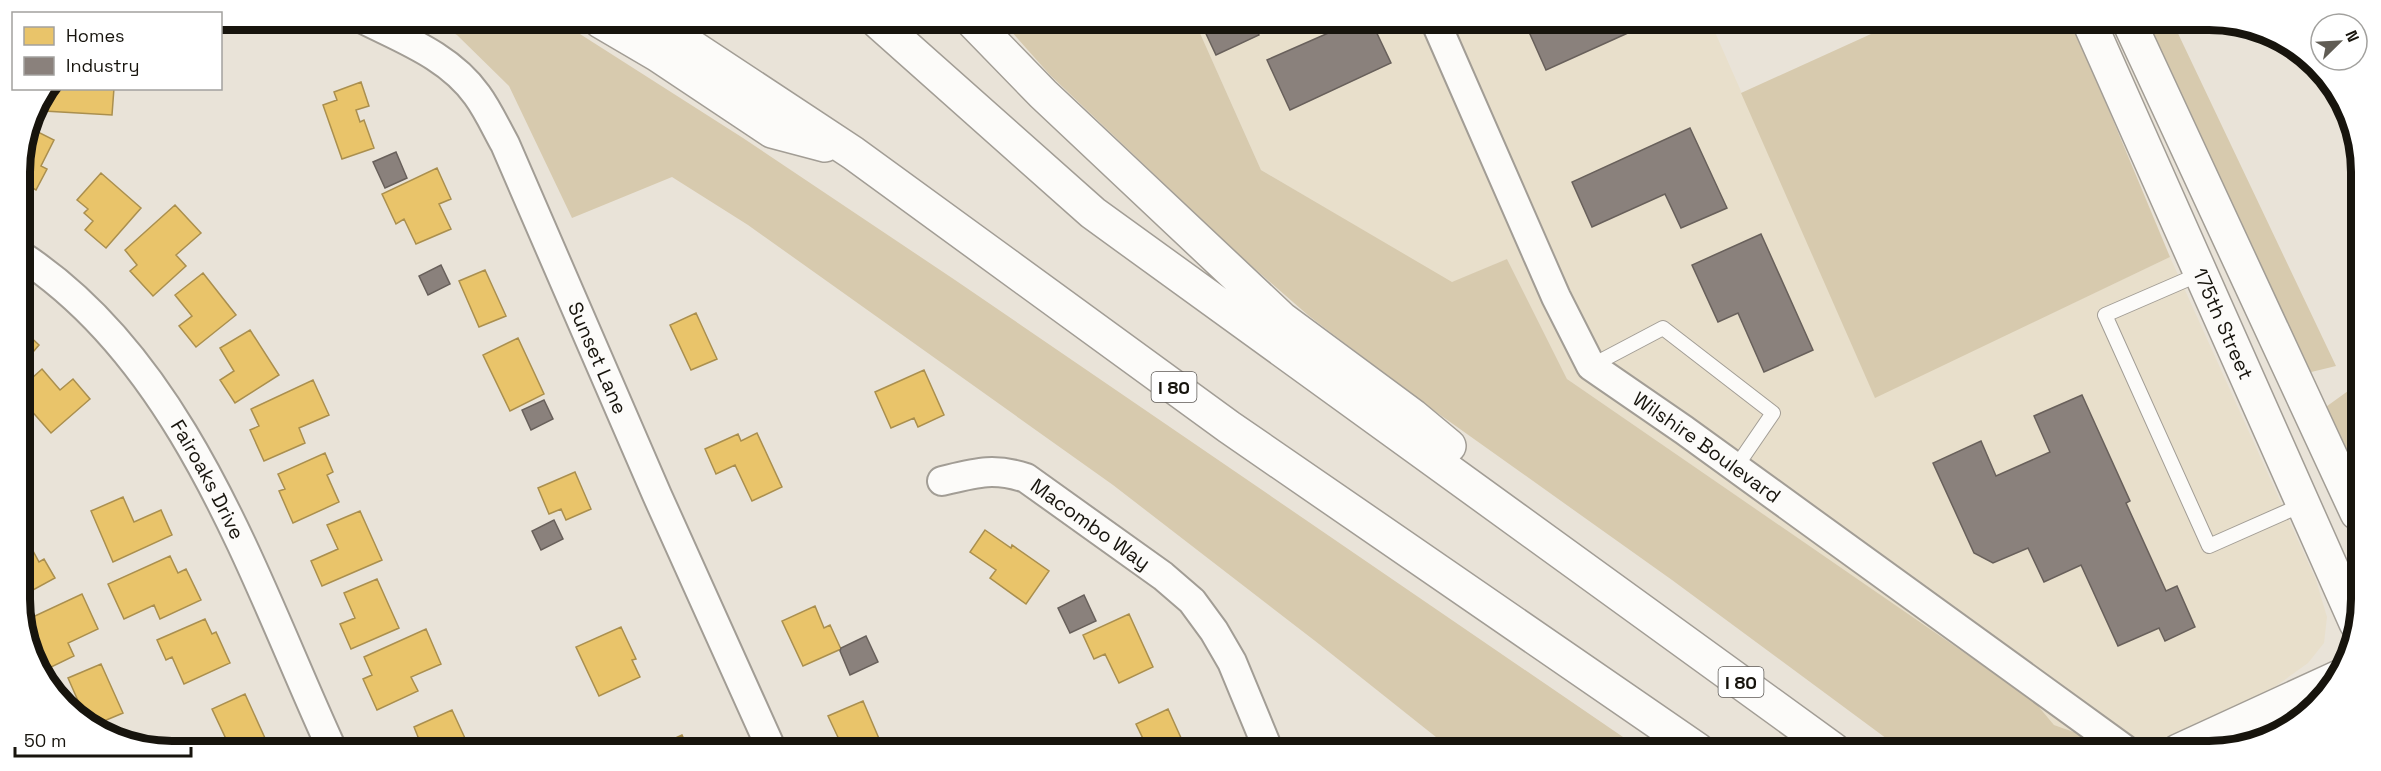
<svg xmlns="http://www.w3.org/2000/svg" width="2381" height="771" font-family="'Space Grotesk',sans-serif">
  <rect width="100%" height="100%" fill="#e9e3d8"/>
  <!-- built -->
  <path fill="#e8dfcb" d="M1195 22 1711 23 1875 397 2170 257 2316 580 2327 617 2324 643 2308 663 2265 694 2134 751H2092L2085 736 2054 725 2033 700 1567 379 1507 259 1452 283 1261 170Z"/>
  <!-- green -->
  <path fill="#d7caae" d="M429 20H558L743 138 955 280 1642 750 1451 749 1319 644 1113 485 748 225 672 177 572 218 509 86 457 35Z
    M1003 22H1195L1261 170 1452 282 1507 259 1567 379 2033 700 2054 725 2085 736 2092 751 1902 750 1672 580 1422 402 1309 316 1237 253 1050 75Z
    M1893 24H2073L2170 257 1875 398 1741 93Z
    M2139 25H2174L2336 366 2303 374Z
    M2348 391 2357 411V488L2323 409Z"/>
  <!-- homes -->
  <path fill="#e9c46a" stroke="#aa8f4e" stroke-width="1.5" d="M361 82 369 106 356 110 360 122 364 120 374 148 342 159 323 105 337 100 334 92Z
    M48 88H114L112 115 44 111 45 93Z
    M28 127 54 140 41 166 47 169 36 190 20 181V163Z
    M437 168 451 199 439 204 451 229 416 244 404 219 396 224 382 194Z
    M101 173 141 208 106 248 85 230 93 221 84 213 88 209 77 200Z
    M175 205 201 233 176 255 186 266 153 296 130 271 137 265 125 250Z
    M485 270 506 316 479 327 459 281Z
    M203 273 236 315 196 347 179 326 192 316 175 295Z
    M696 313 717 359 691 370 670 325Z
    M21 328 39 345 21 366Z
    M250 330 279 375 235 403 220 380 234 371 220 348Z
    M518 338 544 394 510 411 483 355Z
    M42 369 60 390 73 379 90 399 51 433 21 399V388Z
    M924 370 944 415 918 427 914 418 891 428 875 392Z
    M313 380 329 415 299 428 305 443 264 461 250 430 259 426 251 409Z
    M757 433 782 487 752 501 735 465 716 474 705 449 738 434 741 441Z
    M325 453 333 472 327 475 339 502 293 523 279 491 285 489 278 474Z
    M575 472 591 509 566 520 561 509 549 514 538 488Z
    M123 497 134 522 161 510 172 535 113 562 91 511Z
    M360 511 382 560 322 586 311 561 338 549 327 525Z
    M985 530 1011 548 1012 545 1049 571 1026 604 990 578 996 570 970 552Z
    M25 536 39 562 44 559 55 578 22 596V538Z
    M170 556 178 573 186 569 201 600 160 619 154 605 124 619 108 584Z
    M377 579 399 628 351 649 340 624 355 618 344 593Z
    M82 594 98 629 68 643 74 656 43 671 22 627V622Z
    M815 606 824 628 830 625 841 649 803 666 782 621Z
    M1129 614 1153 667 1119 683 1105 654 1094 659 1083 635Z
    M205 619 212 634 216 632 230 663 184 684 172 657 166 660 157 640Z
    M621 627 636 659 632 660 640 677 599 696 576 647Z
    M426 629 441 664 411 677 418 691 377 710 363 679 372 675 364 657Z
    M101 664 123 713 97 724 69 707 79 703 68 678Z
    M245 694 269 747 211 746 226 739 212 709Z
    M863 701 883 748H843L828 716Z
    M1168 709 1186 749H1148L1136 724Z
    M452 710 469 747H422L414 727Z
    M682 735 688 748 656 747Z"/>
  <!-- industry -->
  <path fill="#8a817c" stroke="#68605b" stroke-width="1.5" d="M1253 22 1259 35 1216 55 1201 23Z
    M1351 23H1372L1391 63 1290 110 1267 60Z
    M1525 23H1650L1546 70Z
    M1690 128 1727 208 1681 228 1665 194 1592 227 1572 182Z
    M396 152 407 178 385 188 373 162Z
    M1761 234 1813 350 1764 372 1738 313 1718 322 1692 265Z
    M441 265 450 284 428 295 419 276Z
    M2082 395 2130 501 2126 503 2166 591 2177 586 2195 627 2165 641 2159 628 2118 646 2081 565 2044 582 2028 548 1993 563 1974 553 1933 463 1981 441 1996 476 2050 452 2034 416Z
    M544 400 553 419 531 430 522 410Z
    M554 520 563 539 541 550 532 531Z
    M1084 595 1096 621 1070 633 1058 608Z
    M866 636 878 662 850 675 840 651 841 648Z"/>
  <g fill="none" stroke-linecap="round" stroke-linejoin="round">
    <defs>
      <path id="lane" d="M2202 273 2105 315 2209 546 2304 504
        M1591 366 1663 328 1773 413 1736 467"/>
      <g id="street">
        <path id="s1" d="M365 20C405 40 450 57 477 95 488 110 496 128 505 144L657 495 771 748"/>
        <path id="s2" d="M1436 23 1556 297 1591 366 1684 430 2127 751"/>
        <path id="s3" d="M20 255C185 362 253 577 331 747"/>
        <path id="s4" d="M942 481C975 473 993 467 1026 478L1163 576 1192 601 1214 631 1232 662 1268 749"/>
      </g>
      <g id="secondary">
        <path id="s5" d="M2090 24 2356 623"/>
        <path d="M2130 24 2357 513"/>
      </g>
      <path id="primary" d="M2178 751 2339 677"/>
      <path id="highway" d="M600 21 658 55 772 131 825 145
        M653 21 853 153 1229 427 1698 750
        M877 21 1093 213 1834 750
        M973 22 1043 94 1282 319 1413 416 1449 446"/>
    </defs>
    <!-- lane casing -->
    <use href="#lane" stroke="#a29d95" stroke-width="16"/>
    <!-- street casing -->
    <use href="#street" stroke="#a29d95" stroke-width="32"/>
    <!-- secondary casing -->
    <use href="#secondary" stroke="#a29d95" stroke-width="36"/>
    <!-- primary casing -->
    <use href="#primary" stroke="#a29d95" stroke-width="36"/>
    <!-- highway casing -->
    <use href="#highway" stroke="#a29d95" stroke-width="36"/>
    <!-- lane -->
    <use href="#lane" stroke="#fcfbf9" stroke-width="14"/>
    <!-- street -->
    <use href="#street" stroke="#fcfbf9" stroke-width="28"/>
    <!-- secondary -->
    <use href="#secondary" stroke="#fcfbf9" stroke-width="33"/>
    <!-- primary -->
    <use href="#primary" stroke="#fcfbf9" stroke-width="33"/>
    <!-- highway -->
    <use href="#highway" stroke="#fcfbf9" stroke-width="33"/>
  </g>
  <g text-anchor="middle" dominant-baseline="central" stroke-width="6" stroke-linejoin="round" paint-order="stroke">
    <!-- shield labels -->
    <g fill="#fff" stroke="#5d5a56" stroke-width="1.5">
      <rect x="1151.5" y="372" width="45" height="30" rx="4.5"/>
      <rect x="1718.5" y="667" width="45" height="30" rx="4.5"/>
    </g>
    <g font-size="18" font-weight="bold" fill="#17140d">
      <text x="1174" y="387">I 80</text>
      <text x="1741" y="682">I 80</text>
    </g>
    <!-- street labels -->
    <g font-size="20" fill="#17140d" stroke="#fff">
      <text stroke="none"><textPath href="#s5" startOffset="328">175th Street</textPath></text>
      <text stroke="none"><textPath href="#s1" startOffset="426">Sunset Lane</textPath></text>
      <text stroke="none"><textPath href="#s2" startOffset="518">Wilshire Boulevard</textPath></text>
      <text stroke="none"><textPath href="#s3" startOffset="296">Fairoaks Drive</textPath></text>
      <text stroke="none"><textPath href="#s4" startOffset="165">Macombo Way</textPath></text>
    </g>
  </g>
  <!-- crop -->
  <path d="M0 0H2381V771H0ZM172 30H2209A142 142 0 0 1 2351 172V599A142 142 0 0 1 2209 741H172A142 142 0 0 1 30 599V172A142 142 0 0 1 172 30Z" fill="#fff" fill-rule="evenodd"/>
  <path fill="none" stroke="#17140d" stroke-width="8" d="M172 30H2209A142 142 0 0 1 2351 172V599A142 142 0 0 1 2209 741H172A142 142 0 0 1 30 599V172A142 142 0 0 1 172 30Z"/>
  <!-- legend -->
  <rect x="12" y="12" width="210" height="78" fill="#ffffff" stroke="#a2a19e" stroke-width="1.5"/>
  <rect x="24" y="27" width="30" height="18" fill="#e9c46a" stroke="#a2a19e" stroke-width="1.5"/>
  <text x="66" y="42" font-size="18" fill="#17140d">Homes</text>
  <rect x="24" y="57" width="30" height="18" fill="#8a817c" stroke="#a2a19e" stroke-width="1.5"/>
  <text x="66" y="72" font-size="18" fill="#17140d">Industry</text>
  <!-- north arrow -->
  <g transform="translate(2339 42) rotate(66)"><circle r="28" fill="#ffffff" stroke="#a2a19e" stroke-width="1.5"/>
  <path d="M0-4.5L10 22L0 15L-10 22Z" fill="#605c54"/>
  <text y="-9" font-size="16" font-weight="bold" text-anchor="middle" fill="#17140d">N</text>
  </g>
  <!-- scale -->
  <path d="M15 747v9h176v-9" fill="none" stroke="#17140d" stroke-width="3"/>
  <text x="24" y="747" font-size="18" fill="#17140d" stroke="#ffffff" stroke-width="4.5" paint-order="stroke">50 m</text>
</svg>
